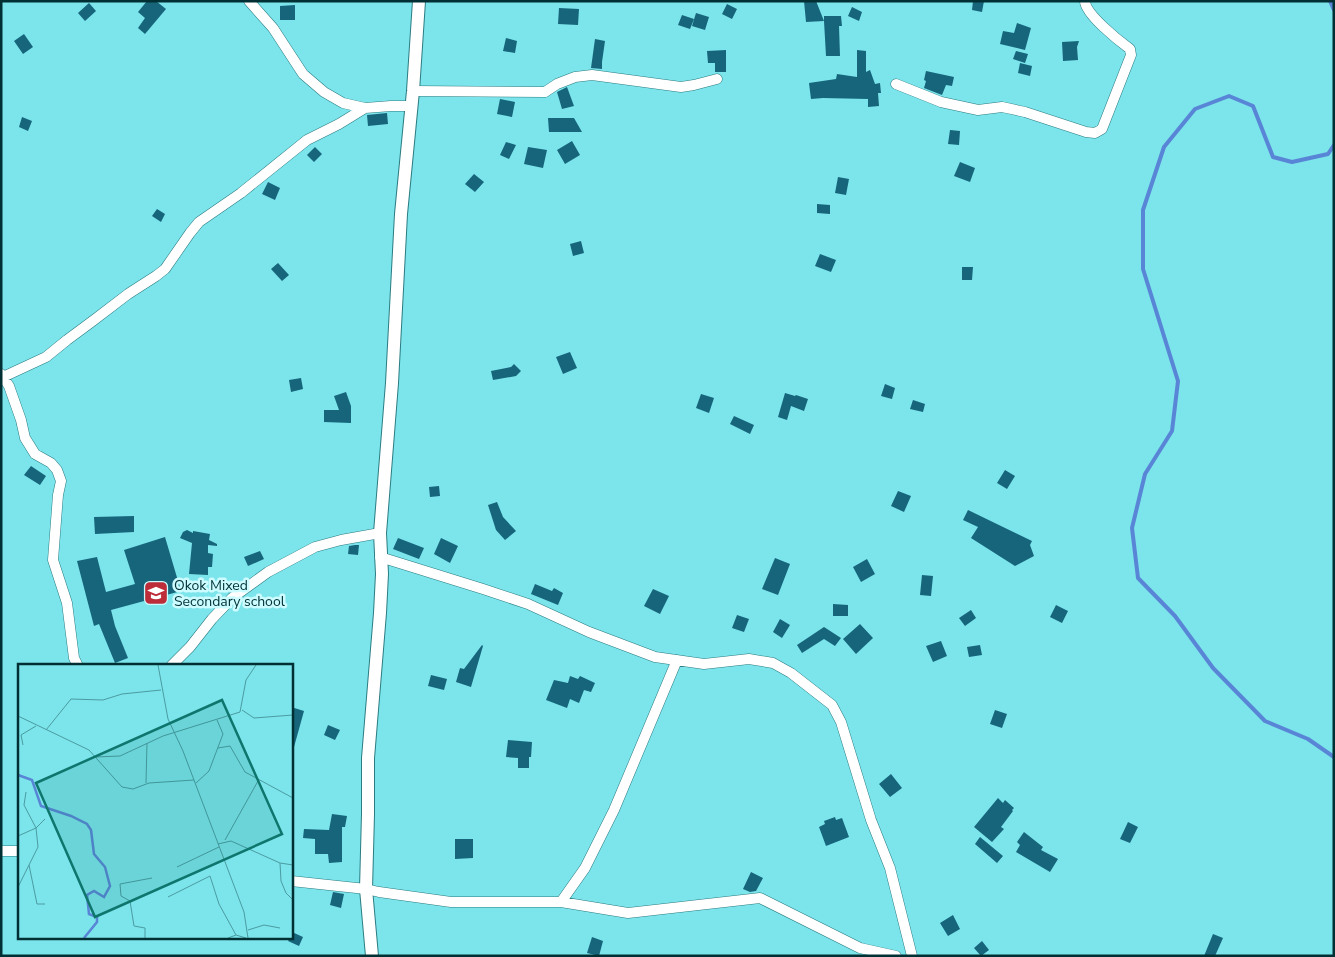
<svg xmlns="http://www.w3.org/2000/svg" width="1335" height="957" font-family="'Nunito Sans',sans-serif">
  <rect width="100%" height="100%" fill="#7ce4eb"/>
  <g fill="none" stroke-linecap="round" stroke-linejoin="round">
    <!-- stream -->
    <path stroke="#5985d6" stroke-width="4" d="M1330 1 1334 10
      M1334 145 1328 154 1292 162 1273 157 1253 106 1229 96 1195 109 1164 147 1143 210V269L1178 381 1172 431 1145 474 1132 528 1138 578 1175 616 1213 668 1265 721 1308 739 1334 757"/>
  </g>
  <!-- building -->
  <path fill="#16657b" d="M147 1H156L166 9 145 34 138 28 145 18 138 12Z
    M804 1H816L824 21V16H841L842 26H839L840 56H826L824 21 806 22Z
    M973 1H984L982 12 972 10Z
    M89 3 96 11 85 21 78 13Z
    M727 4 737 9 732 19 722 14Z
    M295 5V20H280V6Z
    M852 7 862 12 859 21 848 16Z
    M559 8 579 9 578 25 558 24Z
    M696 13 709 17 705 30 692 26Z
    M682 15 694 19 690 29 678 25Z
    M1017 23 1031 28 1025 50 1000 44 1003 31 1014 33Z
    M24 34 33 47 23 54 14 41Z
    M506 38 517 41 515 53 503 51Z
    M595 39 605 41 602 62V69L591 68Z
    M1079 41 1077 47 1078 60 1063 61 1062 42Z
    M726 50V72H715V63H708L707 51Z
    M857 50 866 51V72L870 70 875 84 880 83 881 93H878L879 106 868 107V99L823 98 811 99 809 83 836 79 837 74 857 77Z
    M1016 51 1028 54 1025 63 1013 59Z
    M1020 63 1032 66 1030 76 1018 73Z
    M926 71 954 77 952 86 946 85 942 95 924 88 926 81 924 80Z
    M567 87 574 106 562 109 557 92Z
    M500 99 515 102 512 117 497 114Z
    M387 113 388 124 368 126 367 115Z
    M22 117 32 121 28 131 19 127Z
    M548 118H574L582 132H549Z
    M950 130 960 131 959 145 948 144Z
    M572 141 580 155 565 164 557 150Z
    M506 142 516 145 509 159 500 155Z
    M315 147 322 154 314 162 307 155Z
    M528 147 547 150 543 168 524 164Z
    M960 162 975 168 970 182 954 176Z
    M474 174 484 182 475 192 465 184Z
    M838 177 849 179 846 195 835 193Z
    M268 182 280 188 275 200 262 194Z
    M817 204 830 205V214L817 213Z
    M157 209 165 214 161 222 152 216Z
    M581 241 584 253 573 256 570 244Z
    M820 254 836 260 831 272 815 266Z
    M278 263 289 275 282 281 271 269Z
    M962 267H973L972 280H962Z
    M570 352 577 368 563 374 556 357Z
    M514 364 521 371 516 376 493 380 491 371 511 367Z
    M301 378 303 389 291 392 289 380Z
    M885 384 895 388 892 399 881 396Z
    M346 392 351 406V423L324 422V410H339L334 396Z
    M785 393 795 396 796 395 808 399 804 411 791 406 787 420 778 417Z
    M701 394 714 398 709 413 696 408Z
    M913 400 925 404 923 412 910 409Z
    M734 416 754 425 750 434 730 424Z
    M31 466 46 476 40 485 24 475Z
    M1005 470 1015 476 1007 489 997 483Z
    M439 486 440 496 430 497 429 487Z
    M898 491 911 496 904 512 891 506Z
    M497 502 503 517 516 531 505 540 496 530 488 505Z
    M968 510 1032 541 1030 545 1034 556 1015 566 971 538 978 527 963 520Z
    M134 516V532L95 534 94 517Z
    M187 530 193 533V531L210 534 209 540 217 544V546L208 545V553L213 554 212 567H208V575L189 574 192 543 180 538 183 532Z
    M165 537 181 591 111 610 115 626 128 658 115 663 99 624 94 626 77 561 97 557 106 592 135 584 124 550Z
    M398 538 424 548 419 559 393 549Z
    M441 538 458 546 450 563 434 554Z
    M355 545H359L358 555 348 554 349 546Z
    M260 551 264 559 248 566 244 557Z
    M775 558 790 564 778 595 762 589Z
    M867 559 875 574 861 582 853 567Z
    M922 575 933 576 931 596 920 595Z
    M535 584 552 591 554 588 563 593 558 605 531 594Z
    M653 589 669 596 660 614 644 606Z
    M833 604 848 605V616H833Z
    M1056 605 1068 611 1062 623 1050 617Z
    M971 610 976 618 965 626 959 618Z
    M737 615 749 619 744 632 732 628Z
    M780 619 790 625 782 638 773 632Z
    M860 624 873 638 856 654 843 639Z
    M824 627 841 638 835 646 824 639 802 653 797 645Z
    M941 641 947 656 933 662 926 646Z
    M482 645 483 646 471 687 456 682 460 668 464 669Z
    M980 645 982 655 969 657 967 647Z
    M431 675 447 679 444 690 428 686Z
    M570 676 578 679 580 676 595 683 591 692 584 690 579 703 570 699 567 708 546 700 554 680 568 683Z
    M291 707 304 711 294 747 291 746Z
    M995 710 1007 714 1002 728 990 724Z
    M328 725 340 730 335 740 324 735Z
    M508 740 532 742 531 757H529V768H518V758L506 757Z
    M891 774 902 788 890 797 879 784Z
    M998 798 1003 803 1005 800 1014 808 1012 810 1013 811 1001 827 1004 829 992 842 974 827Z
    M332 814 347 816 345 827H342V862L329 863 328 854H315V839L303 838 304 829 329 830Z
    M835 817 836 820 842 818 849 837 826 846 819 827 825 824 824 821Z
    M1128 822 1138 827 1130 843 1120 839Z
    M1024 832 1043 847 1041 850 1058 859 1050 872 1016 852 1020 845 1017 842Z
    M980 837 1003 856 997 863 975 844Z
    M455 839H473V858L455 859Z
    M751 872 763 878 756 891 750 892 743 889Z
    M333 892 344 894 341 908 330 905Z
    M953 915 960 929 948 936 940 923Z
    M292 932 303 937 299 946 288 941 290 938H291Z
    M1213 934 1223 938 1215 956H1204Z
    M592 937 603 941 599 956 587 953Z
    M982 941 989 950 981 956 974 948Z"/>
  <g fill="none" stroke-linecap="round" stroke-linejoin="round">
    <defs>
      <path id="minor" d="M249 1 273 28 303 74 324 92 343 103 365 108 391 106H411
        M896 84 941 102 978 110 1002 107 1025 112 1086 132 1095 133 1102 129 1131 55 1130 49C1119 41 1085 14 1085 1
        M413 91 545 92 557 84 575 77 592 75 681 87 694 85 717 79
        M1 374 9 386 21 420 25 438 35 454 51 463 57 470 61 481 58 495 53 560 67 603 74 658 78 666
        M3 377 46 357 67 340 94 320 128 294 156 276 165 269 190 233 199 222 241 193 307 140 339 124 365 108
        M380 557 483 589 528 604 589 632 655 657 704 664 749 659 773 663 791 673 832 705 841 722 871 820 890 868 912 956
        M171 666 190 647 212 619 232 598 268 572 315 547 341 540 380 533
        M1 851H19
        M291 881 366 889 379 892 451 902H561L628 913 760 898 860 948 896 956
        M561 902 585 868 614 810 677 660"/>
      <path id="tertiary" d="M372 956 366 889 368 814V758L380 613 382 574 380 533 392 383 401 214 413 91 419 1"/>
    </defs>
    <!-- minor casing -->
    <use href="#minor" stroke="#2a7c81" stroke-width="11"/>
    <!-- tertiary casing -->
    <use href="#tertiary" stroke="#2a7c81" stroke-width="14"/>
    <!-- minor -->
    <use href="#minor" stroke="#fff" stroke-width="10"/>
    <!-- tertiary -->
    <use href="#tertiary" stroke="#fff" stroke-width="12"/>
  </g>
  <!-- icons -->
  <defs>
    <symbol id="school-square" viewBox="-11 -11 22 22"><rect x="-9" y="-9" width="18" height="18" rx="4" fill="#bd2c39" stroke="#ccfcff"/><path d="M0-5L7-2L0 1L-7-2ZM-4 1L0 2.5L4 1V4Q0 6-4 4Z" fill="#fff"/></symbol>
  </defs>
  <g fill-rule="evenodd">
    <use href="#school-square" x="142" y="579" width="28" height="28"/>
  </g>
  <g text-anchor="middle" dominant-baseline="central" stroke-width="5" stroke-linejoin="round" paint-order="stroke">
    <!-- poi labels -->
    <g font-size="14" fill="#003033" stroke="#ccfcff" text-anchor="start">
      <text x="174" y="585">Okok Mixed<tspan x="174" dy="16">Secondary school</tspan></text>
    </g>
  </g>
  <!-- overview -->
  <g transform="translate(18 664)">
    <rect width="275" height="275" fill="#7ce4eb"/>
    <path fill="none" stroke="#5985d6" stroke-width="2.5" d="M0 111 14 116 23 142 53 152 69 160 73 166 76 190 87 203 92 222 86 233 76 227 69 231 71 250 79 253V258L66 274"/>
    <path fill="none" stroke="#4a9ca1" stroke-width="1" d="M140 1 150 55 165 87 226 248 230 274M224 46 236 54 275 51M0 52 71 86 104 123 115 125 131 119 176 116M28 66 53 35 85 36 104 30 143 26M5 81 3 71 18 62M200 84 212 82 227 108 275 134M77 93 102 92 145 72 222 48 228 16 238 1M128 119 129 79M178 119 191 107 205 70 199 56M0 172 18 164 27 155M207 176 240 117M200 180 213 177 262 199 275 201M262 199 263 217 268 229 275 236M11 201 19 240H27M159 203 201 183M0 223 20 183 18 164 6 141 8 128M150 233 192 212 201 240 218 271M230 266 246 261 262 264M127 274V264L116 262 112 237 103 232 102 220 134 214M210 274 218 271 228 274"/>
    <path fill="#0f766e" fill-opacity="0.15" stroke="#0f766e" stroke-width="2.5" d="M204 36 264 170 77 253 18 119Z"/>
    <rect width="275" height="275" fill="none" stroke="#003033" stroke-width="2.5"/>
  </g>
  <!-- border -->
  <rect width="1335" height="957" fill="none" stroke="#003033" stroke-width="5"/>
</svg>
